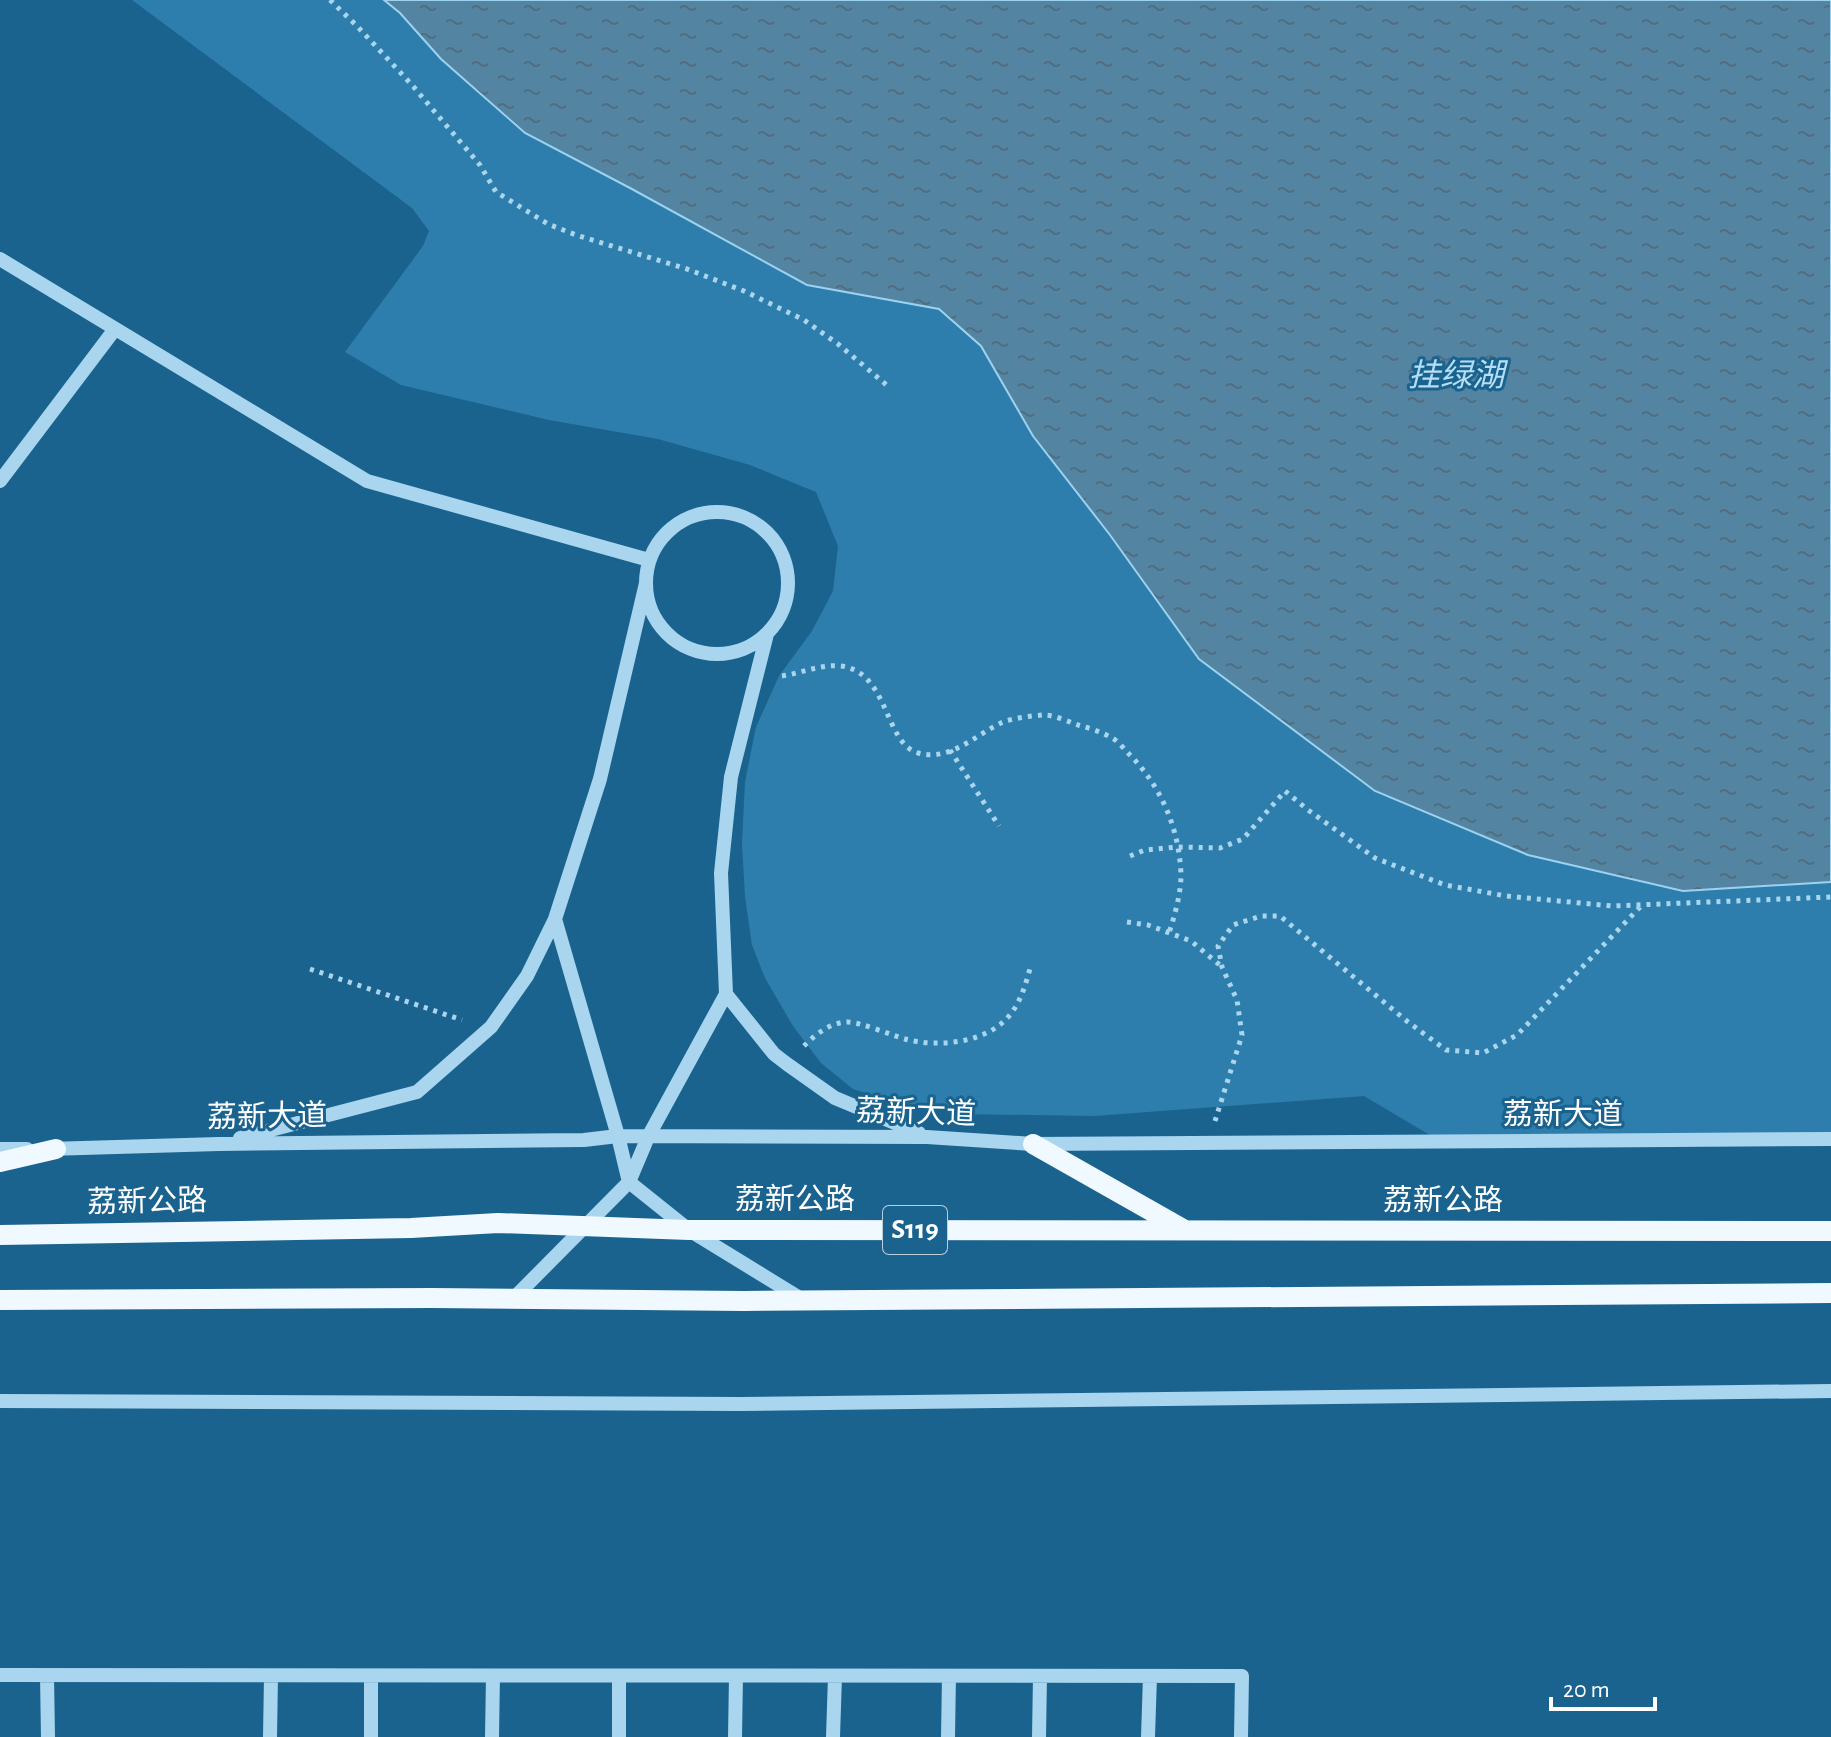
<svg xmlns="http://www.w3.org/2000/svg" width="1831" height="1737" font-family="'Alegreya Sans','Noto Sans SC',sans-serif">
  <defs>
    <pattern id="water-ripples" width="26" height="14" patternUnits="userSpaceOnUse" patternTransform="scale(2)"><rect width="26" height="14" fill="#5385a3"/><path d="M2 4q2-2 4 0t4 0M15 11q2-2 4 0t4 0" fill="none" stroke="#506e80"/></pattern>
  </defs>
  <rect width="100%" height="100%" fill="#1b638f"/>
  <!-- grass -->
  <path fill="#2e7ead" d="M132 0H384L400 13 441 59 525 133 630 188 807 285 939 309 981 346 1033 436 1110 535 1683 891 1831 882V1139L1440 1141 1364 1096 1094 1116 958 1114 892 1101 853 1089 821 1063 793 1026 765 978 752 945 745 897 742 843 745 782 756 727 779 676 812 631 833 591 838 546 816 492 750 465 658 439 549 420 401 385 345 352 423 246 429 231 412 208Z"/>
  <!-- water -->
  <path fill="url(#water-ripples)" stroke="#9cd2f0" stroke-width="2" d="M384 0H1831V882L1683 891 1528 855 1375 791 1199 659 1110 535 1033 436 981 346 939 309 807 285 630 188 525 133 441 59 400 13Z"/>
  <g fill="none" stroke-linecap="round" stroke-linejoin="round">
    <!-- path -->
    <path stroke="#a9d5ee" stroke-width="5" stroke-dasharray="4 6" stroke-linecap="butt" d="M330 0 357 26 412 85 480 165 496 192 548 224 576 235 687 269 744 291 804 320 838 344 889 387
      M782 676C802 673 820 664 841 666 889 672 884 743 918 753 950 762 975 735 1001 723 1012 718 1031 716 1043 715 1054 715 1067 721 1078 725 1089 728 1102 732 1112 738 1118 741 1124 749 1129 754 1161 786 1179 828 1181 874 1181 894 1175 914 1169 933
      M950 750 999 826
      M1130 856 1145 850 1177 847 1220 848 1243 839 1285 791 1308 810 1375 858 1445 885 1506 896 1612 906 1831 897
      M1127 922 1148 925 1191 941 1221 966
      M310 969 462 1020
      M804 1046C815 1035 829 1023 846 1022 858 1021 891 1035 905 1039 937 1048 987 1043 1009 1016 1021 1002 1026 983 1031 965
      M1215 1121 1242 1035 1237 1000 1222 967 1218 946 1233 925 1261 916H1280L1408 1022 1446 1050 1483 1053 1517 1035 1642 905"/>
    <!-- minor -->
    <path stroke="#a9d5ee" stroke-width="14" d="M0 259 367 481 649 560
      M0 481 115 329
      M646 583a71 71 0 1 1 142 0a71 71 0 1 1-142 0Z
      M646 583 600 779 555 919 618 1136 629 1182 689 1230 803 1300
      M726 994 774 1054 787 1064 835 1098 919 1133
      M240 1138 417 1092 491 1027 527 976 555 919
      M0 1149H27
      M48 1149 219 1144 584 1140 618 1136 927 1137 1033 1144 1831 1139
      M513 1299 629 1182 648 1137 726 994 721 873 731 777 767 634
      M0 1401 741 1404 1831 1391
      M0 1675 1242 1676 1241 1737
      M47 1676 48 1737
      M371 1676V1737
      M270 1737 271 1676
      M492 1737 493 1676
      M619 1737V1676
      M735 1737 736 1676
      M833 1737 835 1676
      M948 1737 949 1676
      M1039 1737 1040 1676
      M1148 1737 1150 1676"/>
    <!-- major -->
    <path stroke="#f0f9ff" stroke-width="20" d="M1033 1144 1183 1229
      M0 1162 56 1149
      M0 1235 411 1228 498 1223 689 1230 1831 1231
      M0 1300 432 1298 744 1301 1831 1293"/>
  </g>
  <g text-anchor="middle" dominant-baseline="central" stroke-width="6" stroke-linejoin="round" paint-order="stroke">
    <!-- shield labels -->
    <rect fill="#1b638f" stroke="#bbd0dd" stroke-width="2" x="883" y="1206" width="64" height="48" rx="6"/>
    <g font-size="28" font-weight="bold" fill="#fff">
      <text x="915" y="1230">S119</text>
    </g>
    <!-- street labels -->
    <g font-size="30" fill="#fff" stroke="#1b638f">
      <text transform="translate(916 1113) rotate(2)">荔新大道</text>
      <text x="1563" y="1115">荔新大道</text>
      <text transform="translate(267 1117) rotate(-1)">荔新大道</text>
      <text x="795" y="1200">荔新公路</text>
      <text x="1443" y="1201">荔新公路</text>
      <text transform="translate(147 1202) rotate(-1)">荔新公路</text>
    </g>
    <!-- water labels -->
    <g font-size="32" font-style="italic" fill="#b5def5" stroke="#1b638f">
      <text x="1456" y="376">挂绿湖</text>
    </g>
  </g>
  <!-- scale -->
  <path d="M1551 1697v12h104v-12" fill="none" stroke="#ffffff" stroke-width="4"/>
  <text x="1563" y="1697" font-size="24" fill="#ffffff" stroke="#1b638f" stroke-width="6" paint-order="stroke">20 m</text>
</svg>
